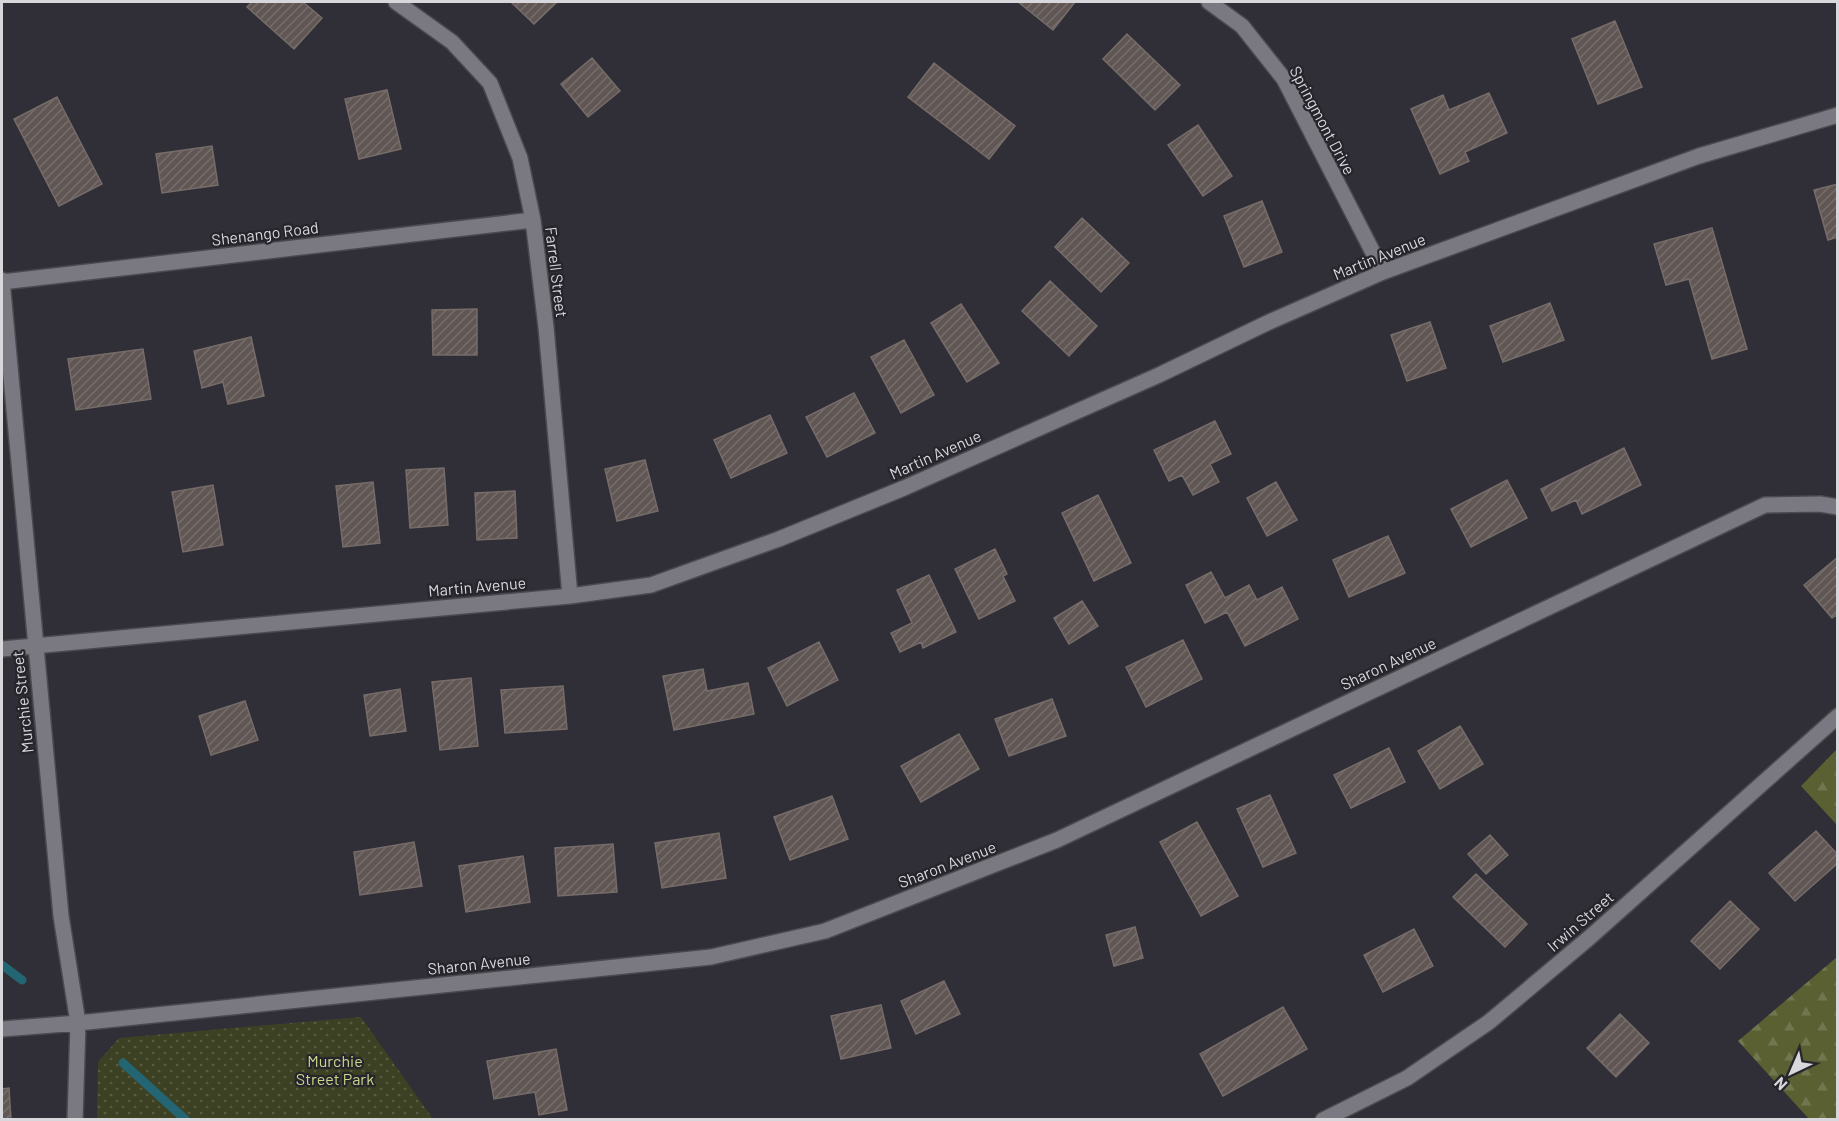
<svg xmlns="http://www.w3.org/2000/svg" width="1839" height="1121" font-family="Barlow,sans-serif">
  <defs>
    <pattern id="forest-firs" width="22" height="20" patternUnits="userSpaceOnUse" patternTransform="scale(1.5)"><rect width="22" height="20" fill="#5a6031"/><path d="M5 1l3.5 6h-7zM16 11l3.5 6h-7z" fill="#71764e"/></pattern>
    <pattern id="park-dots" width="8" height="8" patternUnits="userSpaceOnUse" patternTransform="scale(1.5)"><rect width="8" height="8" fill="#3c4123"/><path d="M2 2h.1M6 6h.1" fill="none" stroke="#575c42" stroke-width="1.8" stroke-linecap="round"/></pattern>
    <pattern id="building-hatch" width="6" height="6" patternUnits="userSpaceOnUse" patternTransform="scale(1.5)"><rect width="6" height="6" fill="#605754"/><path d="M-1 1l2-2M0 6l6-6M5 7l2-2" fill="none" stroke="#766e6c"/></pattern>
  </defs>
  <rect width="100%" height="100%" fill="#302e36"/>
  <!-- forest -->
  <path fill="url(#forest-firs)" d="M1837 749V825L1801 786Z
    M1837 957V1119H1809L1738 1041Z"/>
  <!-- park -->
  <path fill="url(#park-dots)" d="M361 1017 433 1119H97L98 1062 119 1038Z"/>
  <g fill="none" stroke-linecap="round" stroke-linejoin="round">
    <!-- stream -->
    <path stroke="#246574" stroke-width="9" d="M2 965 22 980
      M123 1063 186 1120"/>
  </g>
  <!-- building -->
  <path fill="url(#building-hatch)" stroke="#766c69" stroke-width="1.5" d="M252 2H303L322 18 294 49 247 7Z
    M511 2H557L534 24Z
    M1018 2H1075L1053 30Z
    M1615 21 1642 87 1598 104 1572 39Z
    M1127 34 1180 85 1155 110 1103 59Z
    M592 58 620 91 588 117 561 84Z
    M934 63 1015 126 989 159 908 97Z
    M387 90 401 149 359 159 345 99Z
    M1489 93 1507 133 1465 152 1469 161 1440 174 1411 109 1443 95 1449 110Z
    M57 97 102 184 59 206 14 119Z
    M1198 125 1232 176 1203 196 1168 145Z
    M212 146 218 185 162 193 156 154Z
    M1838 184V237L1828 240 1814 190Z
    M1262 201 1282 252 1244 267 1224 216Z
    M1082 218 1129 263 1101 292 1055 247Z
    M1712 228 1747 349 1712 359 1689 279 1666 285 1654 244Z
    M1050 281 1097 326 1069 356 1022 311Z
    M1550 303 1564 340 1503 362 1490 326Z
    M961 304 999 363 967 382 931 323Z
    M477 309V355H433L432 310Z
    M1430 322 1446 368 1407 381 1391 335Z
    M251 337 264 396 228 404 223 382 202 388 194 351Z
    M904 340 934 395 901 413 871 357Z
    M143 349 151 399 76 410 68 359Z
    M854 393 875 433 827 457 806 417Z
    M770 415 787 453 731 478 714 440Z
    M1215 421 1231 454 1210 464 1219 482 1193 495 1182 475 1169 481 1154 450Z
    M1624 448 1641 485 1582 514 1576 500 1552 511 1541 489Z
    M645 460 658 511 617 521 605 469Z
    M444 468 448 525 410 528 406 470Z
    M1507 480 1527 518 1471 547 1451 509Z
    M373 482 380 543 343 547 336 486Z
    M1276 482 1297 520 1267 536 1247 498Z
    M213 485 223 545 183 552 172 492Z
    M515 491 517 538 477 540 475 493Z
    M1098 495 1131 563 1094 581 1062 513Z
    M1388 536 1405 573 1349 597 1333 560Z
    M995 549 1007 574 1003 576 1015 601 979 619 955 569Z
    M1838 557V614L1832 618 1804 585Z
    M1211 572 1225 598 1249 585 1257 600 1282 587 1298 619 1245 646 1227 612 1205 623 1186 585Z
    M929 575 956 632 923 648 921 642 900 652 891 633 912 623 897 590Z
    M1082 601 1098 626 1069 644 1054 618Z
    M1183 640 1202 679 1146 707 1126 667Z
    M819 642 838 680 787 706 768 668Z
    M703 669 707 691 748 683 754 714 674 730 663 676Z
    M471 678 478 746 440 750 432 682Z
    M563 686 567 729 505 733 501 690Z
    M400 689 406 731 370 736 364 695Z
    M1052 699 1066 736 1009 756 995 719Z
    M245 701 258 740 211 755 199 716Z
    M1460 726 1483 764 1440 789 1418 751Z
    M959 734 979 769 921 802 901 766Z
    M1389 748 1405 782 1351 808 1334 775Z
    M1270 795 1296 853 1263 867 1237 809Z
    M832 796 848 839 790 860 774 817Z
    M1197 822 1238 896 1201 916 1160 842Z
    M1816 831 1838 855V863L1795 901 1769 873Z
    M719 833 726 878 662 888 655 843Z
    M1490 835 1508 855 1486 874 1468 854Z
    M414 842 422 886 360 895 354 852Z
    M613 844 617 892 558 896 555 848Z
    M523 856 530 902 466 912 459 866Z
    M1476 874 1527 924 1505 947 1453 897Z
    M1730 901 1759 929 1720 969 1691 941Z
    M1135 927 1143 958 1114 966 1106 935Z
    M1414 929 1433 966 1383 992 1364 955Z
    M944 981 960 1014 916 1034 901 1001Z
    M881 1005 891 1048 841 1059 831 1016Z
    M1283 1007 1307 1049 1223 1096 1200 1054Z
    M1620 1014 1649 1043 1616 1077 1587 1048Z
    M556 1049 567 1110 539 1115 535 1092 494 1099 487 1061Z
    M9 1088 11 1120H2V1089Z"/>
  <g fill="none" stroke-linecap="round" stroke-linejoin="round">
    <defs>
      <path id="minor" d="M396 2 452 42 490 83 520 158 533 220 546 327 570 596
        M1209 2 1242 26 1284 79 1383 272
        M2 280 61 916 78 1023 75 1120
        M2 282 533 220
        M2 649 570 596 651 585 779 539 904 488 1159 375 1267 323 1383 272 1699 156 1838 115
        M2 1029 78 1023 711 957 825 931 1057 840 1765 505 1820 504 1838 507
        M1323 1120 1407 1078 1489 1022 1589 938 1838 716"/>
    </defs>
    <!-- minor casing -->
    <use href="#minor" stroke="#4a494f" stroke-width="18"/>
    <!-- minor -->
    <use href="#minor" stroke="#7a7880" stroke-width="15"/>
  </g>
  <g text-anchor="middle" dominant-baseline="central" stroke-width="4.5" stroke-linejoin="round" paint-order="stroke">
    <!-- street labels -->
    <g font-size="16" fill="#d8d7dc" stroke="#26252c">
      <text transform="translate(1323 120) rotate(62)">Springmont Drive</text>
      <text transform="translate(265 233) rotate(-7)">Shenango Road</text>
      <text transform="translate(1379 256) rotate(-22)">Martin Avenue</text>
      <text transform="translate(557 272) rotate(83)">Farrell Street</text>
      <text transform="translate(935 454) rotate(-24)">Martin Avenue</text>
      <text transform="translate(477 586) rotate(-5)">Martin Avenue</text>
      <text transform="translate(1388 663) rotate(-25)">Sharon Avenue</text>
      <text transform="translate(22 702) rotate(-96)">Murchie Street</text>
      <text transform="translate(947 864) rotate(-21)">Sharon Avenue</text>
      <text transform="translate(1580 921) rotate(-41)">Irwin Street</text>
      <text transform="translate(479 963) rotate(-6)">Sharon Avenue</text>
    </g>
    <!-- park labels -->
    <g font-size="16" fill="#ccd78c" stroke="#26252c">
      <text x="335" y="1060">Murchie<tspan x="335" dy="18">Street Park</tspan></text>
    </g>
  </g>
  <!-- border -->
  <rect width="1839" height="1121" fill="none" stroke="#d8d7dc" stroke-width="6"/>
  <!-- north arrow -->
  <g transform="translate(1791 1073) rotate(224)" stroke="#26252c" stroke-width="4.5" paint-order="stroke">
  <path d="M0-4.5L10 22L0 15L-10 22Z" fill="#d8d7dc"/>
  <text y="-9" font-size="16" font-weight="bold" text-anchor="middle" fill="#d8d7dc">N</text>
  </g>
</svg>
